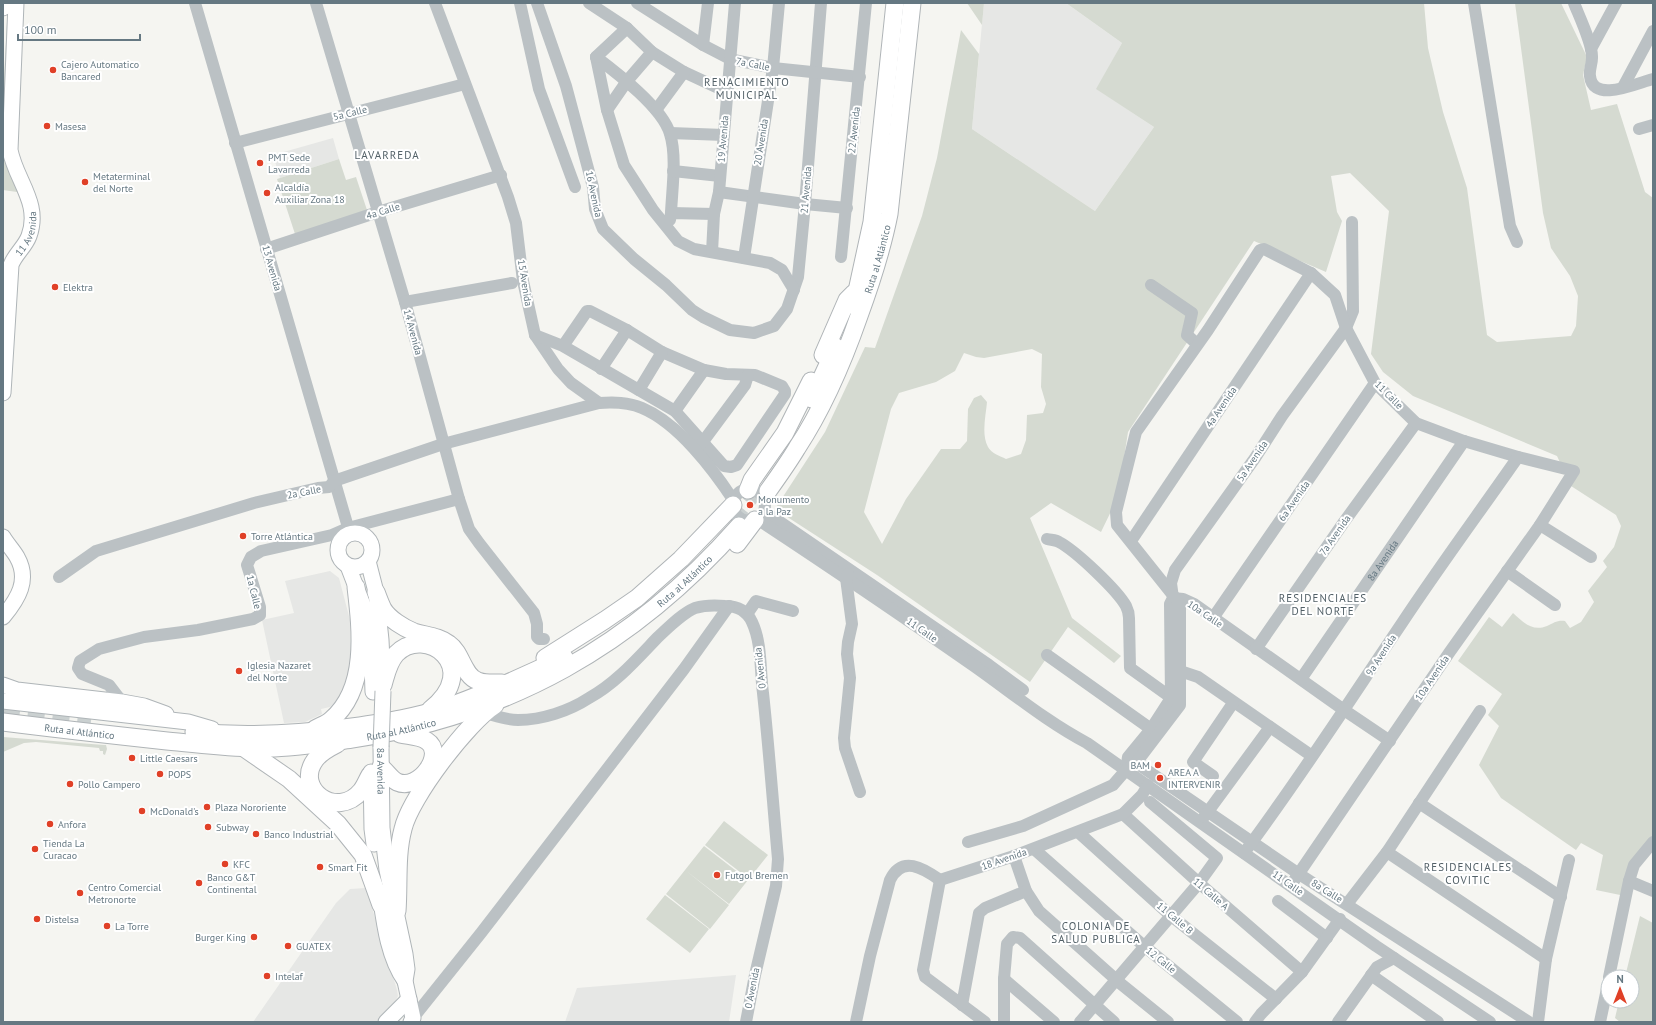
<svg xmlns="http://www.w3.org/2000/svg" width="1656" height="1025" font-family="'PT Sans',sans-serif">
  <rect width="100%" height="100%" fill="#f5f5f1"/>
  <!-- built -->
  <path fill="#e6e7e5" d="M984 3H1066L1122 43 1097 89 1154 127 1095 211 972 129Z
    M333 138 339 159 280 178 273 155Z
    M330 571 339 578 350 620 351 649 349 671 341 696 330 707 321 709 322 714 305 722 284 723 262 620 294 613 285 581Z
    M366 888 397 990 398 996 392 1008 378 1022H253L336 903 350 889Z
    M736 975 729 1022H565L577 988Z"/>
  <!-- green -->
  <path fill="#d5dad1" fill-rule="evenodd" d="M8 3H10L7 74 23 196 17 192 3 190V97Z
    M967 3H984L982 25Z
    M1066 3H1424L1428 48 1443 112 1467 188 1487 335 1497 342 1571 336 1576 326 1578 296 1570 276 1551 248 1543 213 1515 3H1561L1587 57 1583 75 1591 110 1617 104 1645 192 1653 198V842L1629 875 1625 896 1596 890 1603 855 1581 843 1576 850 1501 798 1479 765 1499 726 1488 715 1502 694 1458 661 1489 617 1502 627 1513 613C1523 622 1532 632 1547 626 1554 623 1557 620 1565 621L1570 628 1581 622 1594 602 1588 591 1607 567 1603 561 1614 547 1621 526 1616 515 1571 486 1557 456 1413 396 1383 372 1371 354 1389 211 1350 173 1331 176 1337 212 1342 221 1326 272 1254 241 1128 432 1118 497 1101 532 1051 503 1030 518 1072 618 1121 656 1114 663 1068 627 1030 682 877 575 775 509 825 432 865 347 875 348 922 216 937 158 961 30 979 54 972 129 1095 211 1154 127 1096 89 1122 43ZM1032 349 1042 354 1041 387 1046 404 1043 413 1027 415 1026 440 1021 454 1006 459C1000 456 991 453 988 447 981 434 986 415 987 402L981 395 974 398 968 409 967 441 960 449H941L906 499 882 544 864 512 891 409 899 393 936 382 955 371 964 353 976 357 984 358Z
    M339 159 346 180 356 177 367 210 295 234 277 179Z
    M3 737 104 745H106L107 749 105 755 103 754V751H100L99 748 36 742 24 743 3 752Z
    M724 821 768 855 749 879 705 845Z
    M704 846 748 880 729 904 685 870Z
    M685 870 729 905 710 929 666 894Z
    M665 895 709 929 690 953 646 919Z
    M1640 916 1653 923V1022H1620L1615 1018 1619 1001H1632V977H1625Z"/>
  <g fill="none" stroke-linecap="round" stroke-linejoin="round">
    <!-- highway-tunnel -->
    <path stroke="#cad0d0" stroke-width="17" stroke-dasharray="17 8" stroke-linecap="butt" d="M731 521 760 485
      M3 710 91 721"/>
    <defs>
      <g id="major">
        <path d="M3 8V3"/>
        <path id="s2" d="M3 393 11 265C15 254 25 247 29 236 41 203 16 181 10 150L16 3"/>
        <circle cx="355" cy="550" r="17"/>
        <path d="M3 537C7 544 13 550 17 557 30 580 18 599 3 617"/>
        <path d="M368 561 376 592 381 640 383 680"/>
        <path d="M348 566 368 618 371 636 373 692"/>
        <path d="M3 685 17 690 122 702 144 706 166 714"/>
        <path d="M3 701 188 722 212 729"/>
        <path id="s3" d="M381 747 382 828 387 870 405 954 407 969 405 981 413 1018 411 1022"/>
        <path d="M371 772 372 829 374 844"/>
        <path d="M380 894C384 922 388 957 405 981"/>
        <path d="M386 1022 409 999"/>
      </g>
      <g id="highway">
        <path d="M852 305 857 291 872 222 895 3"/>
        <path d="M823 355 847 300 854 293"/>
        <path d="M812 399 836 347"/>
        <path d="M748 490 752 480 785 433 811 381"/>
        <path id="s4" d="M768 491C778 477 788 463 797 448 824 407 843 362 859 316 871 283 882 250 889 214L912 3"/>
        <path d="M737 544 755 520"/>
        <path d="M376 592C378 597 380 603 383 609 389 619 404 628 414 632 427 636 438 636 449 644 462 653 463 676 478 681 485 684 494 683 502 683"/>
        <path d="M545 658 605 620 637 598 681 559 733 505"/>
        <path d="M383 685C386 675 388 663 396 654 425 624 484 667 430 710"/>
        <path id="s5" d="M3 722C58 729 112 735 167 741 201 744 234 749 268 748 296 748 324 743 352 739 509 716 634 645 739 526"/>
        <path d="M315 729C320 726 327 724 331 720 368 689 361 630 356 587"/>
        <path d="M194 732C246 737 300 734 352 727 385 722 418 717 450 706 489 692 527 675 564 657"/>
        <path d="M337 744C329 748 320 753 315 760 294 789 337 820 361 791 365 786 367 780 370 775"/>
        <path d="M244 748 289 779 338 824 363 855 381 905"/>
        <path d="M381 767C387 772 391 779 397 782 419 792 446 753 427 741 420 736 409 736 400 734"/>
        <path d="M397 911C399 885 396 855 403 829 410 798 468 722 495 705"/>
      </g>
    </defs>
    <!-- major casing -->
    <use href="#major" stroke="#afb5b8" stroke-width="17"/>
    <!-- highway casing -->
    <use href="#highway" stroke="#afb4b7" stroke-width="19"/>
    <!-- minor -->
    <g stroke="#bbc1c4" stroke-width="12">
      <path d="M195 3 350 534"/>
      <path d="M316 3 405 302 459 499 469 529 479 543 534 613 537 624V637L539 639H544"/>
      <path d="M435 3 508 197 516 223 523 281 535 335 558 369 571 383 599 403"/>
      <path d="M520 3 539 89 575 187"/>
      <path d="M537 3 566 86 593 187 595 209 603 229 634 259 666 285 692 310 703 317 730 330 754 333 774 326 787 309 798 277 805 204 821 3"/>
      <path d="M589 3 627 28 652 52 684 72 727 92"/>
      <path d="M637 3 703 45 730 59 773 68 860 77"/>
      <path d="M1474 3 1510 226 1517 242"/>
      <path d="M1574 3C1579 16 1593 45 1592 58 1592 64 1589 70 1590 76 1593 104 1637 83 1653 79"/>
      <path d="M703 45 708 3"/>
      <path d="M1591 49 1616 3"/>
      <path d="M596 57 607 110 624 165 653 210 678 241 694 249 770 263 782 270 794 290"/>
      <path d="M596 57C617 73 663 108 670 134 677 156 672 190 671 213"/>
      <path d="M596 57 627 28"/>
      <path d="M1623 87 1653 31"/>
      <path d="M607 110 627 81 652 52"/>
      <path d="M656 110 684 72"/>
      <path d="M1639 129 1653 125"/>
      <path d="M670 133 724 135"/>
      <path d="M235 143 465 84"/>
      <path d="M673 171 720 176"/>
      <path d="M719 192 805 204 847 208"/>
      <path d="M670 220 671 213 714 214"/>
      <path d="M266 249 378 212 501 175"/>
      <path d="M712 252 714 214 719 192 735 3"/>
      <path d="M841 257 866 3"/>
      <path d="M744 258 773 68 779 3"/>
      <path d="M1151 285 1192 313 1187 335 1197 344"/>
      <path d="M405 302 512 283"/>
      <path d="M535 335 563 346 675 411 724 466 731 467 737 465 785 394V391L782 386 755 375 726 374 704 370 662 352 627 330 590 311H587L563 346"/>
      <path d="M601 369 627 330"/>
      <path d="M639 390 662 352"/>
      <path d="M675 411 704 370"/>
      <path d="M702 443 745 385 748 375"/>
      <circle cx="749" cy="505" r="16"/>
      <path d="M764 511 989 665 1023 690"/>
      <path d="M757 519C830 567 902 616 974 666 1011 692 1047 722 1087 743L1376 946 1490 1022"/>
      <path d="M1540 525 1591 557"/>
      <path d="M1047 539C1051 540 1056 540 1059 542 1076 551 1117 590 1126 606 1128 610 1129 614 1129 618L1130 668 1176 701"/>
      <path d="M1131 541 1311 273"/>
      <path d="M1507 571 1555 605"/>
      <path d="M848 574 846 578 852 624 848 642 847 654 850 678 844 738 845 748 860 792"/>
      <path d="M59 577 96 551 254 503 318 488 329 487 334 481 443 444 599 403C614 402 628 402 642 408 678 423 713 469 734 501"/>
      <path d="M1173 598 1183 599 1194 604 1344 710 1390 741"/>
      <path d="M747 614 756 601 793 611"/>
      <path d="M1213 618 1375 383"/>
      <path d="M1256 649 1344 522 1416 423"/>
      <path d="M1047 655 1151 729"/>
      <path d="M1174 671H1180L1198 677 1312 756"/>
      <path id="s1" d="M1301 679 1464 441"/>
      <path d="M122 702 109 685 82 674 78 668 80 661 99 649 144 637 198 630 253 619 260 615V607L247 565 251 557 261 551 332 535 348 528 459 499"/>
      <path d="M485 713C496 716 506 720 518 720 542 720 569 711 589 698 616 683 636 660 657 638 668 628 681 614 695 608 705 605 715 605 725 606 737 606 747 611 752 622 762 643 760 671 763 693 769 749 773 804 778 859L776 886 755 975 746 1022"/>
      <path d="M1129 758 1299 874 1529 1022"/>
      <path d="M1126 770 1128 757 1151 729 1171 698 1170 604 1173 598 1171 583 1175 570 1255 458 1282 416 1346 328 1353 311 1352 222"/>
      <path d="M1213 776 1193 762 1233 703"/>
      <path d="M1419 803 1561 897"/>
      <path d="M1123 814 1199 883 1302 972"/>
      <path d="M1204 817 1270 727"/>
      <path d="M1078 832 1170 915 1276 999"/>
      <path d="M968 842 1023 826 1113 785 1126 770 1136 763 1180 705V604L1117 525 1116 512 1136 432 1208 330 1260 250 1264 249 1311 273 1335 295 1346 328 1375 383 1416 423 1464 441 1518 457 1574 471 1540 525 1449 653 1291 885"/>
      <path d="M1034 849 1144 946 1237 1022"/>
      <path d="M1387 852 1546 959"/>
      <path d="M1244 853C1300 778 1350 700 1402 623 1439 567 1479 513 1518 457"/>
      <path d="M1014 856 1026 891 1039 911 1121 984 1168 1022"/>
      <path d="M940 880 1014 856 1123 814 1142 795 1148 785"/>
      <path d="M940 880 923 970 925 977 985 1022"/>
      <path d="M1629 881 1653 891"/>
      <path d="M1278 901 1327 938"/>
      <path d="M1347 904 1387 852 1480 711"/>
      <path d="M1371 975 1438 1022"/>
      <path d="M1609 977 1629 881 1634 865 1653 842"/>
      <path d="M1004 979 1054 1022"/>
      <path d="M962 1005 979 913 985 908 1026 891"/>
      <path d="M414 1022 413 1018 481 933 684 669 729 606"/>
      <path d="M856 1022 870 956 890 880C902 855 923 868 940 880"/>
      <path d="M1004 1022V979L1007 944 1013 937 1020 938 1114 1022"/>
      <path d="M1080 1022 1199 883 1217 858 1150 802"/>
      <path d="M1255 1022 1261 1014 1302 972 1340 919"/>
      <path d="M1338 1022 1377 967 1394 958"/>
      <path d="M1538 1022 1546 959 1569 860"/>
      <path d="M1600 1022 1608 984"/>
    </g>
    <!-- major -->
    <use href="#major" stroke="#fff" stroke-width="15"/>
    <!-- highway -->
    <use href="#highway" stroke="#fff" stroke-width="17"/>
    <defs>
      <path id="major-bridge" d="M381 747 383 691"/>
    </defs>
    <!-- major-bridge casing -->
    <use href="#major-bridge" stroke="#afb5b8" stroke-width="17" stroke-linecap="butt"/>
    <!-- major-bridge -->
    <use href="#major-bridge" stroke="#fff" stroke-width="15"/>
  </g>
  <!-- markers -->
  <g fill="#e04027" stroke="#fff" stroke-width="1.5">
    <circle cx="53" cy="70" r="4"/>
    <circle cx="47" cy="126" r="4"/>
    <circle cx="260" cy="163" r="4"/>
    <circle cx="85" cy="182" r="4"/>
    <circle cx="267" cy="193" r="4"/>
    <circle cx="55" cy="287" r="4"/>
    <circle cx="750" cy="505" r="4"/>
    <circle cx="243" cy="536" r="4"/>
    <circle cx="239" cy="671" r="4"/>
    <circle cx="132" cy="758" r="4"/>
    <circle cx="1158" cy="765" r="4"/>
    <circle cx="160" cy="774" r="4"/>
    <circle cx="1160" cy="778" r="4"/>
    <circle cx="70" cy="784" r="4"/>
    <circle cx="207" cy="807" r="4"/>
    <circle cx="142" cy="811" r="4"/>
    <circle cx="50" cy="824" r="4"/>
    <circle cx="208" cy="827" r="4"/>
    <circle cx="256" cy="834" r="4"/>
    <circle cx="35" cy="849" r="4"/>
    <circle cx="225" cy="864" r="4"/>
    <circle cx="320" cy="867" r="4"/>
    <circle cx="717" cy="875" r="4"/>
    <circle cx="199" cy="883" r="4"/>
    <circle cx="80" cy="893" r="4"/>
    <circle cx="37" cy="919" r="4"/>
    <circle cx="107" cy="926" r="4"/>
    <circle cx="254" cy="937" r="4"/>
    <circle cx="288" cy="946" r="4"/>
    <circle cx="267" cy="976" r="4"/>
  </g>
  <g text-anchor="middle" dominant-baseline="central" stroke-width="4" stroke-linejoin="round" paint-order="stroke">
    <!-- poi labels -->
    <g font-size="10" fill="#657882" stroke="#fff" text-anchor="start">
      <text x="61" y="64">Cajero Automatico<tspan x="61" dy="12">Bancared</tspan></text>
      <text x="55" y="126">Masesa</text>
      <text x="268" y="157">PMT Sede<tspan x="268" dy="12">Lavarreda</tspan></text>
      <text x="93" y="176">Metaterminal<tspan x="93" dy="12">del Norte</tspan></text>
      <text x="275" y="187">Alcaldía<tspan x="275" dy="12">Auxiliar Zona 18</tspan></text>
      <text x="63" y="287">Elektra</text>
      <text x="758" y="499">Monumento<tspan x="758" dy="12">a la Paz</tspan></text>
      <text x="251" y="536">Torre Atlántica</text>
      <text x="247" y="665">Iglesia Nazaret<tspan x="247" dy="12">del Norte</tspan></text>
      <text x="140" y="758">Little Caesars</text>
      <text x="1150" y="765" text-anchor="end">BAM</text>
      <text x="1168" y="772">AREA A<tspan x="1168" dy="12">INTERVENIR</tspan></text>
      <text x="168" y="774">POPS</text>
      <text x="78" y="784">Pollo Campero</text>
      <text x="215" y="807">Plaza Nororiente</text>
      <text x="150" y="811">McDonald's</text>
      <text x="58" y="824">Anfora</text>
      <text x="216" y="827">Subway</text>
      <text x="264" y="834">Banco Industrial</text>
      <text x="43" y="843">Tienda La<tspan x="43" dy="12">Curacao</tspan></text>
      <text x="233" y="864">KFC</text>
      <text x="328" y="867">Smart Fit</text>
      <text x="725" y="875">Futgol Bremen</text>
      <text x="207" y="877">Banco G&amp;T<tspan x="207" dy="12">Continental</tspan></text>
      <text x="88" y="887">Centro Comercial<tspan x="88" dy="12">Metronorte</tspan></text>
      <text x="45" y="919">Distelsa</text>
      <text x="115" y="926">La Torre</text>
      <text x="246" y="937" text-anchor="end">Burger King</text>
      <text x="296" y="946">GUATEX</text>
      <text x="275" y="976">Intelaf</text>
    </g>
    <!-- street labels -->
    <g font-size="10" fill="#657882" stroke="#fff">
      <text transform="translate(753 64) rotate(11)">7a Calle</text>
      <text transform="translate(350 113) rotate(-14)">5a Calle</text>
      <text transform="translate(854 130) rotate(-84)">22 Avenida</text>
      <text transform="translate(723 139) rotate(-85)">19 Avenida</text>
      <text transform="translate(761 142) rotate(-81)">20 Avenida</text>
      <text transform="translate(806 190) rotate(-85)">21 Avenida</text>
      <text transform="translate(594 194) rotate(78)">16 Avenida</text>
      <text transform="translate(383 211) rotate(-17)">4a Calle</text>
      <text stroke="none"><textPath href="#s2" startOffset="164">11 Avenida</textPath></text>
      <text stroke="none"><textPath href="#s4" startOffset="258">Ruta al Atlántico</textPath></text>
      <text transform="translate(272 268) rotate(74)">13 Avenida</text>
      <text transform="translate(525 283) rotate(81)">15 Avenida</text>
      <text transform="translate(413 332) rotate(75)">14 Avenida</text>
      <text transform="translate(1389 395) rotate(45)">11 Calle</text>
      <text transform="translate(1221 407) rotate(-56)">4a Avenida</text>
      <text transform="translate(1252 461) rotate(-56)">5a Avenida</text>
      <text transform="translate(304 492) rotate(-11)">2a Calle</text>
      <text transform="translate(1294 501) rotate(-55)">6a Avenida</text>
      <text transform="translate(1335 535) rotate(-55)">7a Avenida</text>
      <text stroke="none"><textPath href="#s1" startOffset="144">8a Avenida</textPath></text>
      <text stroke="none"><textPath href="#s5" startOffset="725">Ruta al Atlántico</textPath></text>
      <text transform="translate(254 592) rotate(76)">1a Calle</text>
      <text transform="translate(1205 614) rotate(34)">10a Calle</text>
      <text transform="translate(922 630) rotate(35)">11 Calle</text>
      <text transform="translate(1381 655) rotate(-57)">9a Avenida</text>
      <text transform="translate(760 668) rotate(-96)">0 Avenida</text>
      <text transform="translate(1432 678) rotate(-56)">10a Avenida</text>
      <text stroke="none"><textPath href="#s5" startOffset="401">Ruta al Atlántico</textPath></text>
      <text stroke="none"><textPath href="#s5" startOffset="77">Ruta al Atlántico</textPath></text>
      <text stroke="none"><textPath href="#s3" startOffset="24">8a Avenida</textPath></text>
      <text transform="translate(1004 859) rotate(-19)">18 Avenida</text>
      <text transform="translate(1288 883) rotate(35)">11 Calle</text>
      <text transform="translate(1327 891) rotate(32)">8a Calle</text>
      <text transform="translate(1211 894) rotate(41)">11 Calle A</text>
      <text transform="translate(1175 918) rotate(40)">11 Calle B</text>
      <text transform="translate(1161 960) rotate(39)">12 Calle</text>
      <text transform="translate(752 988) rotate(-79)">0 Avenida</text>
    </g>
    <!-- neighbourhood labels -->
    <g font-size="11" letter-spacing="1" fill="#526067" stroke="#fff">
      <text x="747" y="82">RENACIMIENTO<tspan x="747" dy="13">MUNICIPAL</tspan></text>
      <text x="387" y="155">LAVARREDA</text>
      <text x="1323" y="598">RESIDENCIALES<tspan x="1323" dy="13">DEL NORTE</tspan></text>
      <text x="1468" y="867">RESIDENCIALES<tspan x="1468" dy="13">COVITIC</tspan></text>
      <text x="1096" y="926">COLONIA DE<tspan x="1096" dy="13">SALUD PUBLICA</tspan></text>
    </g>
  </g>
  <!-- border -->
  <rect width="1656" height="1025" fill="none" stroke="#657882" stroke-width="8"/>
  <!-- north arrow -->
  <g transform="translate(1620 989)"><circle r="19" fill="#ffffff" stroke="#c1c9cd"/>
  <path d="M0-3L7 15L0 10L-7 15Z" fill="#e04027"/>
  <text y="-6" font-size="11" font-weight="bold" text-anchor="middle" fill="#657882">N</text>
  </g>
  <!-- scale -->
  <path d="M18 34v6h122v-6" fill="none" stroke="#657882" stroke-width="2"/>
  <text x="24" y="34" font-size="12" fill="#657882" stroke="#ffffff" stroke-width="3" paint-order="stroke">100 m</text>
</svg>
